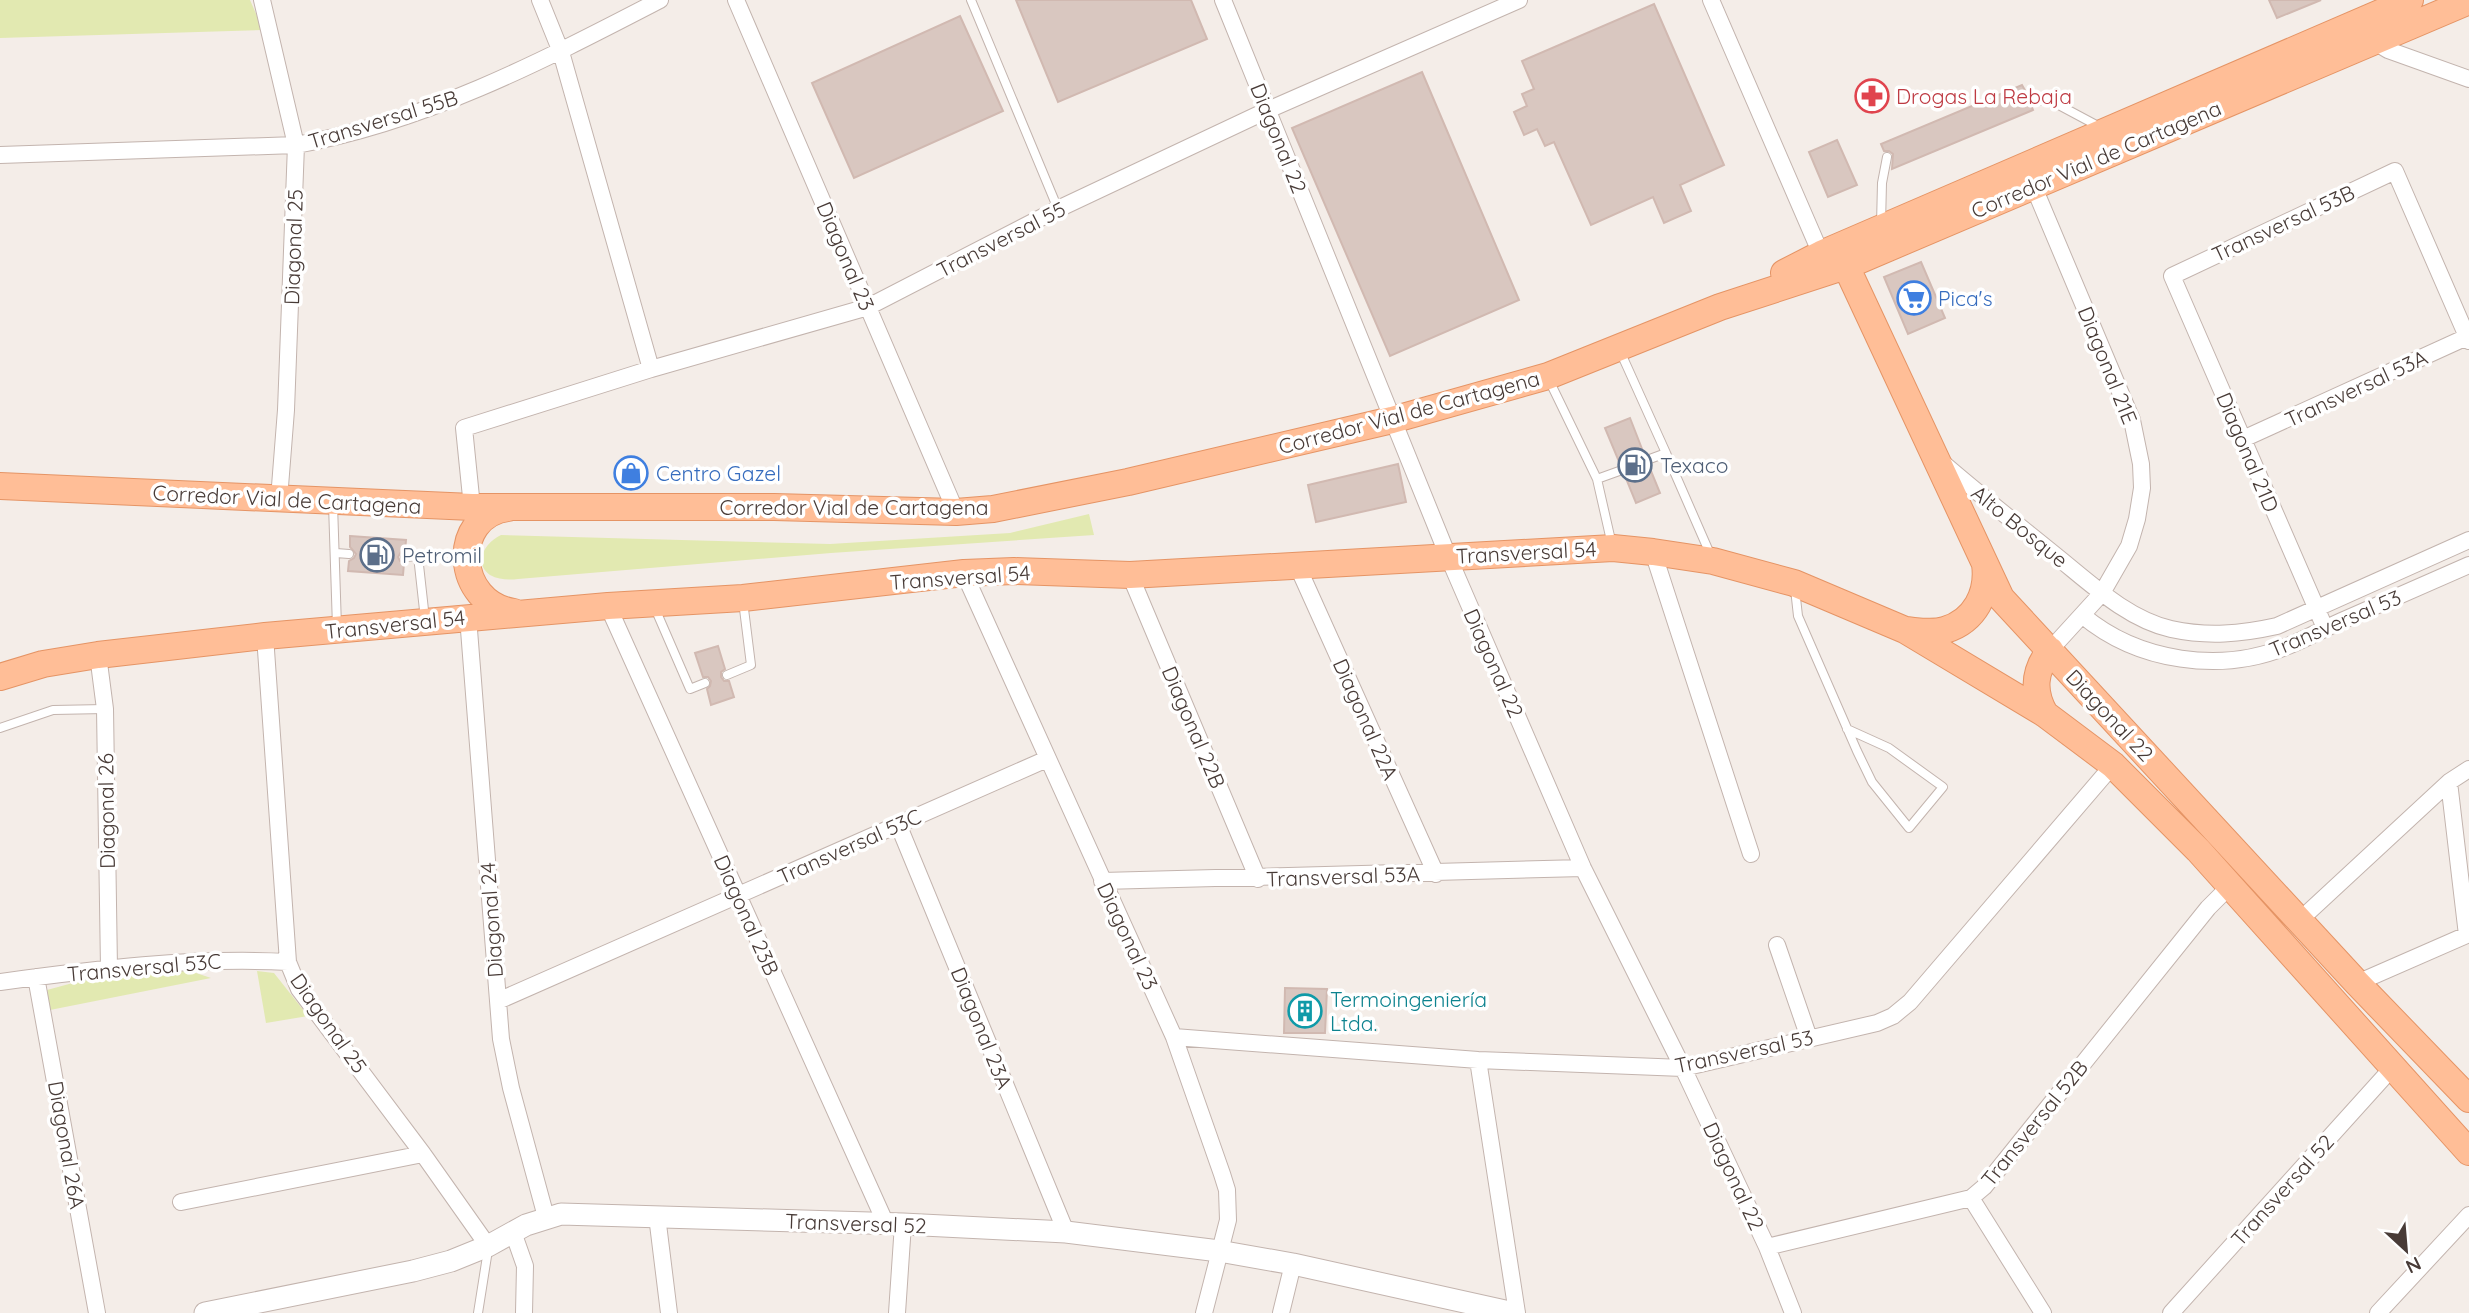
<svg xmlns="http://www.w3.org/2000/svg" width="2469" height="1313" font-family="Quicksand,sans-serif">
  <rect width="100%" height="100%" fill="#f4ede8"/>
  <!-- green -->
  <path fill="#e2e9b1" d="M0 0H250L263 30 0 38Z
    M1089 514 1094 535 831 553 518 579C509 580 499 580 490 575 472 562 486 542 501 535L830 544 1010 533Z
    M184 969 211 978 50 1010 47 990 113 972Z
    M257 971 274 973 308 1016 266 1023Z"/>
  <!-- building -->
  <path fill="#d9c7c0" stroke="#d1b9b1" stroke-width="2" d="M1016 0H1191L1207 39 1058 102Z
    M2269 0H2321L2277 18Z
    M1654 4 1724 165 1680 185 1691 211 1664 223 1653 197 1591 225 1554 142 1545 146 1537 129 1524 135 1514 112 1527 106 1522 94 1534 89 1522 61Z
    M960 16 1003 111 854 178 812 83Z
    M1422 72 1519 300 1390 356 1292 128Z
    M2022 85 2026 92 2022 96V101L2031 105 2033 110 1892 169 1893 154 1889 151H1884L1881 144Z
    M1837 140 1857 185 1828 197 1809 152Z
    M1921 262 1945 318 1908 334 1884 277Z
    M1630 418 1644 454 1641 458V463L1649 466 1660 493 1636 503 1625 476 1628 472V467L1620 464 1605 428Z
    M1398 464 1406 502 1316 522 1308 485Z
    M350 536 406 540 405 550 401 552 398 557 400 561 404 563 403 575 348 571 349 561 354 558 356 554 350 547Z
    M718 646 725 669 721 672V677L724 681H729L734 697 711 705 707 689 710 686 711 681 708 677H703L695 653Z
    M1285 988 1327 989 1325 1033H1284Z"/>
  <g fill="none" stroke-linecap="round" stroke-linejoin="round">
    <defs>
      <path id="service" d="M971 0 1058 209
        M2028 98 2055 103 2098 126
        M1881 224 1882 183 1887 157
        M1620 351 1666 453 1647 460
        M1549 380 1597 479 1622 470
        M1666 453 1711 556
        M1597 479 1612 545
        M333 504 337 627
        M336 553 349 554
        M405 557 418 556 425 619
        M1795 589 1798 616 1857 751 1872 782 1909 828 1943 787 1889 748 1847 729
        M654 606 690 689 705 683
        M727 675 751 665 743 601
        M0 728 53 710 105 709
        M478 1313 488 1250"/>
      <path id="minor" d="M262 0 296 145 286 410 279 499
        M540 0 561 52 651 369
        M736 0 956 512
        M1223 0 1448 556 1583 868 1683 1068 1767 1247 1793 1313
        M1711 0 1821 254
        M2373 41 2388 50 2469 79
        M0 155 296 145C426 122 544 60 660 0
        M2033 185 2132 420 2141 464 2142 488 2137 519 2129 546 2102 593 2050 650
        M2243 439 2469 336
        M1944 464C1980 495 2018 525 2055 555 2090 583 2127 619 2171 629 2208 637 2241 634 2277 626L2469 540
        M472 507 464 428 651 369 868 307 1058 209 1268 110 1519 0
        M1653 552 1751 854
        M1297 565 1436 874
        M964 573 1174 1037 1222 1174 1227 1190 1228 1220 1204 1313
        M1130 575 1258 879
        M608 606 886 1224
        M2082 615C2138 662 2221 674 2288 646 2308 638 2327 627 2346 619 2387 601 2428 583 2469 565
        M468 617 501 1039 511 1088 546 1217
        M2325 628 2172 276 2395 171 2469 341
        M265 636 288 962 299 989 423 1154 488 1246
        M98 655 105 709 109 968
        M2449 782 2467 935
        M898 824 1066 1232
        M1102 881 1583 868
        M2301 919 2449 782 2469 769
        M1777 945 1809 1038
        M36 977 97 1313
        M0 982C95 969 191 957 288 962
        M2357 983 2469 934
        M498 1001 1047 759
        M1174 1037 1478 1060 1683 1068 1877 1023 1893 1016 1910 1002 2113 765
        M1478 1060 1517 1313
        M1971 1198 2043 1313
        M181 1202 423 1154
        M657 1216 669 1313
        M513 1232 525 1266 524 1313
        M1767 1247 1971 1198 1984 1187 2208 908 2230 886
        M897 1313 903 1224
        M1281 1313 1293 1264
        M2171 1313 2393 1067
        M2378 1313 2469 1215"/>
      <path id="tertiary" d="M205 1313 413 1271 451 1261 488 1246 526 1225 561 1214 903 1224 1066 1232 1219 1251 1293 1264 1514 1313"/>
      <path id="primary" d="M1846 266 2001 598 2357 983 2469 1099
        M1784 273 1821 254 2410 0
        M0 486 472 507H774L956 512 993 509 1128 482 1392 420 1548 376 1720 307 1846 266 2469 1
        M508 508C449 516 455 604 514 612
        M1905 630C1918 631 1932 634 1945 630 1975 621 1989 593 1985 564
        M0 677 43 664 98 655 265 636 608 606 743 598 964 573 1014 571 1130 575 1613 548 1653 552 1713 561 1794 583 1905 630 2045 714 2113 765 2198 850 2469 1152
        M2045 714C2032 691 2034 671 2050 650"/>
    </defs>
    <!-- service casing -->
    <use href="#service" stroke="#c3b4ae" stroke-width="10"/>
    <!-- minor casing -->
    <use href="#minor" stroke="#c3b4ae" stroke-width="18"/>
    <!-- tertiary casing -->
    <use href="#tertiary" stroke="#c3b4ae" stroke-width="23"/>
    <!-- primary casing -->
    <use href="#primary" stroke="#e59465" stroke-width="28"/>
    <!-- service -->
    <use href="#service" stroke="#fff" stroke-width="8"/>
    <!-- minor -->
    <use href="#minor" stroke="#fff" stroke-width="16"/>
    <!-- tertiary -->
    <use href="#tertiary" stroke="#fff" stroke-width="21"/>
    <!-- primary -->
    <use href="#primary" stroke="#ffbe97" stroke-width="26"/>
  </g>
  <!-- icons -->
  <defs>
    <symbol id="pharmacy-ring" viewBox="-11 -11 22 22"><circle r="9.5" fill="#fff" stroke="#e0444e" stroke-width="1.5"/><path d="M-2-6h4v4h4v4h-4v4h-4v-4h-4v-4h4Z" fill="#e0444e"/></symbol>
    <symbol id="supermarket-ring" viewBox="-11 -11 22 22"><circle r="9.5" fill="#fff" stroke="#3f7fe0" stroke-width="1.5"/><path d="M-6-5.5h2.5l.6 2H6L4.5 2H-2.5L-4.4-4H-6ZM-1.5 3.2a1.3 1.3 0 1 0 .1 0ZM3 3.2a1.3 1.3 0 1 0 .1 0Z" fill="#3f7fe0"/></symbol>
    <symbol id="fuel-ring" viewBox="-11 -11 22 22"><circle r="9.5" fill="#fff" stroke="#5c6f8a" stroke-width="1.5"/><path d="M-5.5-6h7V0h2V4h1.3V-2.5L3-4.5l.8-.8L6-3V5H2.5V1h-1V6h-7ZM-4.2-4.7v3.2H.2V-4.7Z" fill="#5c6f8a"/></symbol>
    <symbol id="shop-ring" viewBox="-11 -11 22 22"><circle r="9.5" fill="#fff" stroke="#3f7fe0" stroke-width="1.5"/><path d="M-5-2.5h2.3a2.7 3.5 0 0 1 5.4 0H5L5.5 6h-11ZM-1.5-2.5h3a1.5 2.3 0 0 0-3 0Z" fill="#3f7fe0"/></symbol>
    <symbol id="building-ring" viewBox="-11 -11 22 22"><circle r="9.5" fill="#fff" stroke="#0f9aa8" stroke-width="1.5"/><path d="M-4-6H4V6H1V3H-1V6H-4ZM-2.5-4.3h1.7v1.8h-1.7ZM.8-4.3h1.7v1.8H.8ZM-2.5-1h1.7V.8h-1.7ZM.8-1h1.7V.8H.8Z" fill="#0f9aa8"/></symbol>
  </defs>
  <g fill-rule="evenodd">
    <use href="#pharmacy-ring" x="1853" y="77" width="38" height="38"/>
    <use href="#supermarket-ring" x="1895" y="279" width="38" height="38"/>
    <use href="#fuel-ring" x="1616" y="446" width="38" height="38"/>
    <use href="#shop-ring" x="612" y="454" width="38" height="38"/>
    <use href="#fuel-ring" x="358" y="536" width="38" height="38"/>
    <use href="#building-ring" x="1286" y="992" width="38" height="38"/>
  </g>
  <g text-anchor="middle" dominant-baseline="central" stroke-width="7" stroke-linejoin="round" paint-order="stroke">
    <!-- health labels -->
    <g font-size="21" fill="#be3a42" stroke="#fff" text-anchor="start">
      <text x="1896" y="96">Drogas La Rebaja</text>
    </g>
    <!-- street labels -->
    <g font-size="21" fill="#483b37" stroke="#fff">
      <text transform="translate(383 119) rotate(-17)">Transversal 55B</text>
      <text transform="translate(1279 138) rotate(68)">Diagonal 22</text>
      <text transform="translate(2096 159) rotate(-23)">Corredor Vial de Cartagena</text>
      <text transform="translate(2283 223) rotate(-25)">Transversal 53B</text>
      <text transform="translate(1001 239) rotate(-27)">Transversal 55</text>
      <text transform="translate(293 247) rotate(-88)">Diagonal 25</text>
      <text transform="translate(846 256) rotate(67)">Diagonal 23</text>
      <text transform="translate(2108 365) rotate(68)">Diagonal 21E</text>
      <text transform="translate(2356 388) rotate(-25)">Transversal 53A</text>
      <text transform="translate(1409 412) rotate(-15)">Corredor Vial de Cartagena</text>
      <text transform="translate(2248 452) rotate(67)">Diagonal 21D</text>
      <text transform="translate(287 499) rotate(3)">Corredor Vial de Cartagena</text>
      <text x="854" y="507">Corredor Vial de Cartagena</text>
      <text transform="translate(2020 526) rotate(39)">Alto Bosque</text>
      <text transform="translate(1526 552) rotate(-3)">Transversal 54</text>
      <text transform="translate(960 577) rotate(-4)">Transversal 54</text>
      <text transform="translate(2335 623) rotate(-23)">Transversal 53</text>
      <text transform="translate(395 624) rotate(-6)">Transversal 54</text>
      <text transform="translate(1494 663) rotate(66)">Diagonal 22</text>
      <text transform="translate(2110 715) rotate(47)">Diagonal 22</text>
      <text transform="translate(1366 719) rotate(66)">Diagonal 22A</text>
      <text transform="translate(1194 727) rotate(67)">Diagonal 22B</text>
      <text transform="translate(106 811) rotate(-91)">Diagonal 26</text>
      <text transform="translate(849 846) rotate(-24)">Transversal 53C</text>
      <text transform="translate(1343 876) rotate(-2)">Transversal 53A</text>
      <text transform="translate(747 915) rotate(66)">Diagonal 23B</text>
      <text transform="translate(491 920) rotate(-94)">Diagonal 24</text>
      <text transform="translate(1128 936) rotate(65)">Diagonal 23</text>
      <text transform="translate(144 967) rotate(-5)">Transversal 53C</text>
      <text transform="translate(329 1023) rotate(55)">Diagonal 25</text>
      <text transform="translate(982 1028) rotate(68)">Diagonal 23A</text>
      <text transform="translate(1744 1051) rotate(-12)">Transversal 53</text>
      <text transform="translate(2034 1123) rotate(-51)">Transversal 52B</text>
      <text transform="translate(67 1145) rotate(80)">Diagonal 26A</text>
      <text transform="translate(1734 1176) rotate(65)">Diagonal 22</text>
      <text transform="translate(2282 1190) rotate(-48)">Transversal 52</text>
      <text transform="translate(856 1223) rotate(2)">Transversal 52</text>
    </g>
    <!-- shop labels -->
    <g font-size="21" fill="#366cbe" stroke="#fff" text-anchor="start">
      <text x="1938" y="298">Pica's</text>
      <text x="656" y="473">Centro Gazel</text>
    </g>
    <!-- service labels -->
    <g font-size="21" fill="#4e5e75" stroke="#fff" text-anchor="start">
      <text x="1660" y="465">Texaco</text>
      <text x="402" y="555">Petromil</text>
    </g>
    <!-- culture labels -->
    <g font-size="21" fill="#0d838f" stroke="#fff" text-anchor="start">
      <text x="1330" y="999">Termoingeniería<tspan x="1330" dy="24">Ltda.</tspan></text>
    </g>
  </g>
  <!-- north arrow -->
  <g transform="translate(2406 1250) rotate(154)" stroke="#ffffff" stroke-width="5" paint-order="stroke">
  <path d="M0-5L12 26L0 18L-12 26Z" fill="#483b37"/>
  <text y="-10" font-size="19" font-weight="bold" text-anchor="middle" fill="#483b37">N</text>
  </g>
</svg>
